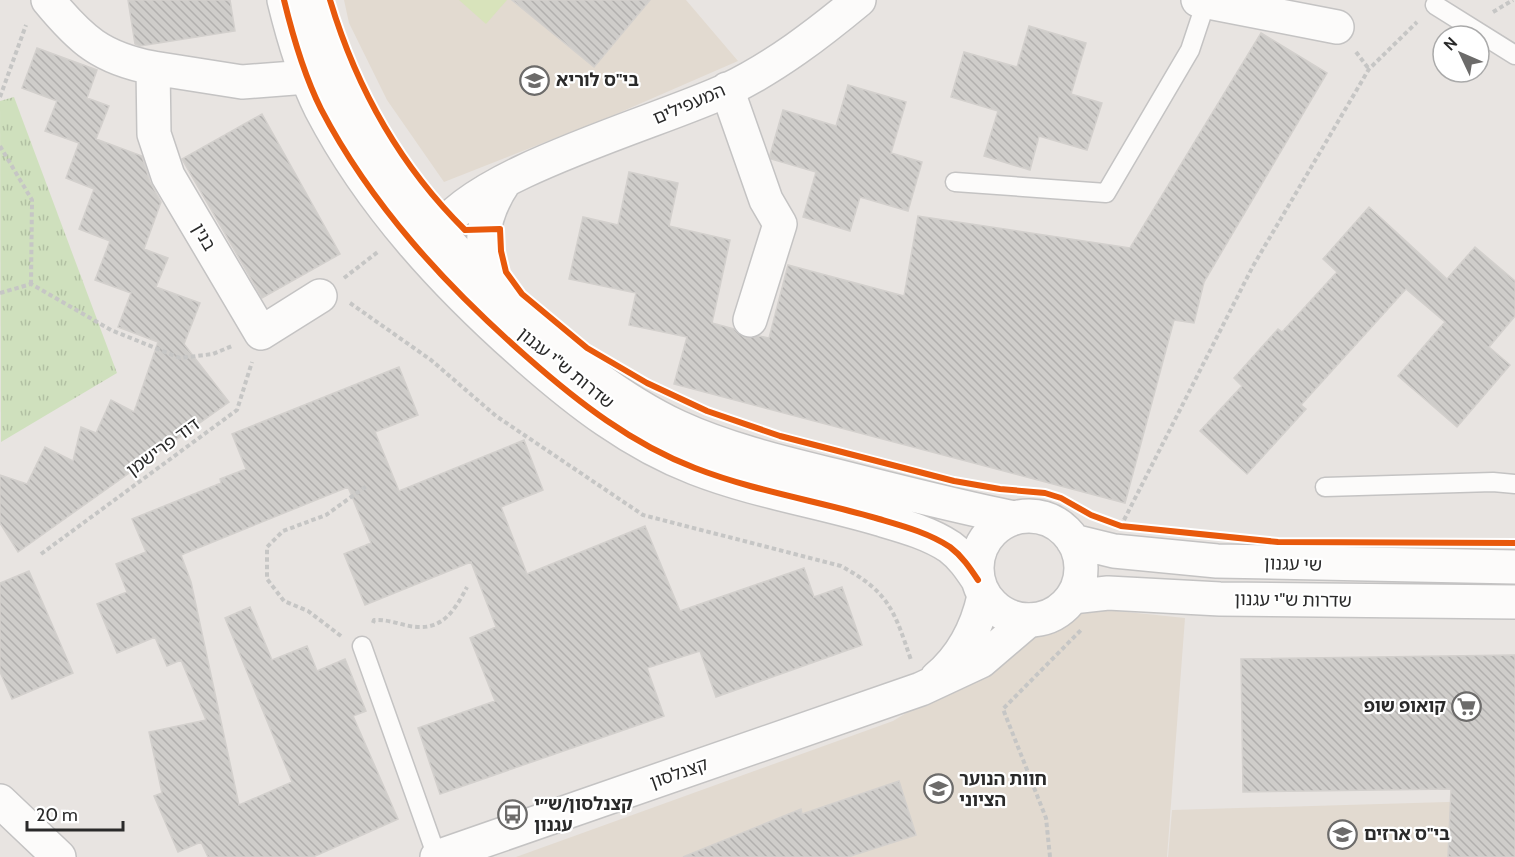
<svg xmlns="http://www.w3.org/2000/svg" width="1515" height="857" font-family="Cabin,'Noto Sans Hebrew',sans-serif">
  <defs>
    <pattern id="park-tufts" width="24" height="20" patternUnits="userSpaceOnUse" patternTransform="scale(1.5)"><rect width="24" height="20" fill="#cfe0bd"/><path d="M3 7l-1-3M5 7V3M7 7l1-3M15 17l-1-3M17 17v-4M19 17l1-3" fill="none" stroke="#b2c0a3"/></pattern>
    <pattern id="building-back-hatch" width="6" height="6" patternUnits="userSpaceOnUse" patternTransform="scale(1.5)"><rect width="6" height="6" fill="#cfcdca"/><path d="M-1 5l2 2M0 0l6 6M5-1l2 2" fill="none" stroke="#b2b0ae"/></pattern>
  </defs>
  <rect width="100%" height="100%" fill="#e8e4e1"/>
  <!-- education -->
  <path fill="#e2dad0" d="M344 0H686L738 61 614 115 444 182 387 100 349 23Z
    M1108 610 1185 618 1167 857H516L893 721 962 679 1033 629 1065 613Z
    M1515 800V857H1168L1172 810Z"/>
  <!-- park -->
  <path fill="url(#park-tufts)" d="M14 97 117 373 1 442 0 101Z"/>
  <!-- pitch -->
  <path fill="#d8e3bb" d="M459 0H507L486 24Z"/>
  <!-- building -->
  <path fill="url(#building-back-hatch)" stroke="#d3d0cd" stroke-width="1.5" d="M128 0H230L235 31 140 46 135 44Z
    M512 0H650L594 67Z
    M1029 26 1086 43 1071 94 1102 103 1087 150 1039 136 1030 170 984 156 998 111 951 97 964 52 1017 67Z
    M1261 33 1327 73 1204 282 1194 323 1174 320 1125 503 674 384 687 337 629 325 636 293 569 279 583 217 618 225 629 172 678 183 669 226 730 240 712 323 734 329 745 338 759 336 769 338 788 265 904 296 918 216 1130 248Z
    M37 48 97 70 87 98 109 106 96 139 142 156 150 182 161 202 144 249 168 258 156 287 200 303 184 344 229 402 18 552 0 523V475L27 484 45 447 73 461 81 427 96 433 111 400 134 412 158 342 118 327 131 293 95 280 110 241 79 229 94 189 66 178 79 143 45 131 57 101 22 88Z
    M848 85 906 102 891 153 922 162 908 211 860 197 850 231 803 217 816 172 771 159 770 155 783 110 836 126Z
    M262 114 340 254 262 298 182 159Z
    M1369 207 1447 279 1475 247 1515 281V316L1489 347 1510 365 1457 427 1398 376 1445 322 1406 289 1301 405 1306 409 1247 474 1200 431 1242 386 1234 378 1278 329 1282 332 1337 272 1323 259Z
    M399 367 418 415 375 432 399 491 524 440 543 490 501 507 527 574 645 526 680 611 804 568 814 597 842 587 862 645 716 697 700 651 647 668 664 716 440 794 418 728 495 701 470 638 496 627 471 562 365 605 344 554 371 543 348 487 181 555 191 582 239 805 292 782 225 618 250 607 272 660 307 646 317 671 345 659 366 711 353 716 398 819 313 857H208L201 842 178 852 154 796 162 793 149 732 206 720 181 660 167 666 155 637 117 653 97 604 127 592 116 564 146 552 132 519 221 483 220 479 246 469 232 434Z
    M29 571 73 673 12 699 0 672V583Z
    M1515 655V857H1448L1451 789 1243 792 1241 659Z
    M899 781 916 835 848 857H683L801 809 802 814Z"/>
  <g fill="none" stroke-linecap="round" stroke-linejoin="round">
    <defs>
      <path id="lane" d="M1435 5 1515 55
        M955 182 1106 193 1190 50 1206 2
        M1325 487 1493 482 1515 484
        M362 646 437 857"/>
      <path id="street" d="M48 0C81 40 101 58 153 68L154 134 168 176 261 333 320 296
        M1198 0 1337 27
        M153 68 242 82 307 77
        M727 89 766 200 780 224 750 320
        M432 258C433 250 435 239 439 232 473 173 662 121 727 90 775 67 818 34 859 0
        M498 294C478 252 478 221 505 181
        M937 678C962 657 977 628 984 596
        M0 801 59 857
        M437 857 921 689 981 661 1029 620"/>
      <path id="secondary" d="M284 0C293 37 304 75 321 109 371 205 446 286 528 358 578 402 632 444 695 468 754 491 818 501 879 519 903 526 929 533 950 547 962 556 970 568 978 580
        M311 0C324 46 344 92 367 133 426 237 569 376 678 427 728 450 784 463 837 476 896 491 955 506 1014 518
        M977 568a52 52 0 1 1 104 0a52 52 0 1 1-104 0Z
        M1073 541 1114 551 1217 561 1515 567
        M1072 597 1108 593 1220 599 1515 602"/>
    </defs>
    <!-- lane casing -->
    <use href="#lane" stroke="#c4c3c3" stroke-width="21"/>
    <!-- street casing -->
    <use href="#street" stroke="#c4c3c3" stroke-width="36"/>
    <!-- secondary casing -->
    <use href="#secondary" stroke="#c4c3c3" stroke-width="36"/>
    <!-- path -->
    <path stroke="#c6c6c5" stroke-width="4" stroke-dasharray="4.5 3" stroke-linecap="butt" d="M1493 12 1513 0
      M1356 52 1369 69
      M0 97 26 25
      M0 146 32 200 31 284
      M344 278 379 251
      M0 293 31 284 111 330 180 358 213 354 232 346
      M350 303 431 360 496 416 643 515 841 566C889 592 894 610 911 660
      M1124 520 1253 266 1369 69 1417 22
      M41 554 237 410 252 362
      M373 623 374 620C391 619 404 627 420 627 445 628 457 606 467 587
      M341 636 308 611 284 601 267 579V547L283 531 326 515 368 485
      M1050 857 1046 818 1003 709 1082 629"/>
    <!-- lane -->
    <use href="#lane" stroke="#fcfbfa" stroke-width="18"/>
    <!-- street -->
    <use href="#street" stroke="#fcfbfa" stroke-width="33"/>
    <!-- secondary -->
    <use href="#secondary" stroke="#fcfbfa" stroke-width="33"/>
    <defs>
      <path id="cycleway" d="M284 0C293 37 304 75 321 109 371 205 446 286 528 358 578 402 632 444 695 468 754 491 818 501 879 519 903 526 929 533 950 547 962 556 970 568 978 580
        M330 0C356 87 400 166 465 230L500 229 501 251 506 272 522 294 587 348 647 383 707 411 780 436 954 481 1000 489 1045 493 1061 498 1091 515 1121 526 1278 542 1515 543"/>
    </defs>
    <!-- cycleway casing -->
    <use href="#cycleway" stroke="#fff" stroke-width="10"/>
    <!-- cycleway -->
    <use href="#cycleway" stroke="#e8590c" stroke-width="6"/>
  </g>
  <!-- icons -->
  <defs>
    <symbol id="school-ring" viewBox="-11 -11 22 22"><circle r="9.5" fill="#fff" stroke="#6c6b6a" stroke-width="1.5"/><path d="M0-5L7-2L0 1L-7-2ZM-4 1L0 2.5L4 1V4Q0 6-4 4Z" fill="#6c6b6a"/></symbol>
    <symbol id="supermarket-ring" viewBox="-11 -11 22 22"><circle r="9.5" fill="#fff" stroke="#6c6b6a" stroke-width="1.5"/><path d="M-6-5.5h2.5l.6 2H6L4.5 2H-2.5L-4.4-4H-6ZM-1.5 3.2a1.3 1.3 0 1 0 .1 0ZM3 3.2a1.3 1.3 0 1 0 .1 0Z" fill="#6c6b6a"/></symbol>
    <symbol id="bus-ring" viewBox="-11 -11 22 22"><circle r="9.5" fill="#fff" stroke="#6c6b6a" stroke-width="1.5"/><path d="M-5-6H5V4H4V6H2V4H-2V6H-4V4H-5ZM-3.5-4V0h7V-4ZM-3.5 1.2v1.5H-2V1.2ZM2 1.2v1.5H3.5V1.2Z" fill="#6c6b6a"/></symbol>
  </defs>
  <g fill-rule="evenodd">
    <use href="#school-ring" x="518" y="64" width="33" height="33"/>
    <use href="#supermarket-ring" x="1450" y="690" width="33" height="33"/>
    <use href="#school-ring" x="922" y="772" width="33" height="33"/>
    <use href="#bus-ring" x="496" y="798" width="33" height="33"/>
    <use href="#school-ring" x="1326" y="818" width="33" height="33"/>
  </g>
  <g text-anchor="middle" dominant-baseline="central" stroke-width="4.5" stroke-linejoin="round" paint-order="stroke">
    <!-- poi labels -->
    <g font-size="18" font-weight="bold" fill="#2a2a2a" stroke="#fff" text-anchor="start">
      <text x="556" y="80">בי"ס לוריא</text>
      <text x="1446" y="706" text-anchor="end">קואופ שופ</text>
      <text x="959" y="779">חוות הנוער<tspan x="959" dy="21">הציוני</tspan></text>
      <text x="534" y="804">קצנלסון/ש״י<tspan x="534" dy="21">עגנון</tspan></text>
      <text x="1364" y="834">בי"ס ארזים</text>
    </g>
    <!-- street labels -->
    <g font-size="18" fill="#2a2a2a" stroke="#fff">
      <text transform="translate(689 104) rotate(-23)">המעפילים</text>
      <text transform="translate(204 237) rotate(60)">בנין</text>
      <text transform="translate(566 368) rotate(39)">שדרות ש"י עגנון</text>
      <text transform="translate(163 447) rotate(-36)">דוד פרישמן</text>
      <text transform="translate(1293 564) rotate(2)">שי עגנון</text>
      <text transform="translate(1293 600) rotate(1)">שדרות ש"י עגנון</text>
      <text transform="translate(679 773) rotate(-19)">קצנלסון</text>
    </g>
  </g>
  <!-- north arrow -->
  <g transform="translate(1461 54) rotate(314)"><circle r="28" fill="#ffffff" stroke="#aaaaaa" stroke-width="1.5"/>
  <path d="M0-4.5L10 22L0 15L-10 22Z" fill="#6c6b6a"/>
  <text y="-9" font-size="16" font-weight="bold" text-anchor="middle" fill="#2a2a2a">N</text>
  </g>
  <!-- scale -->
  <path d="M27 821v9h96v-9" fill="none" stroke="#2a2a2a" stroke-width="3"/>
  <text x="36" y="821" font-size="18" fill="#2a2a2a" stroke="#ffffff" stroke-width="4.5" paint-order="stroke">20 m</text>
</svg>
